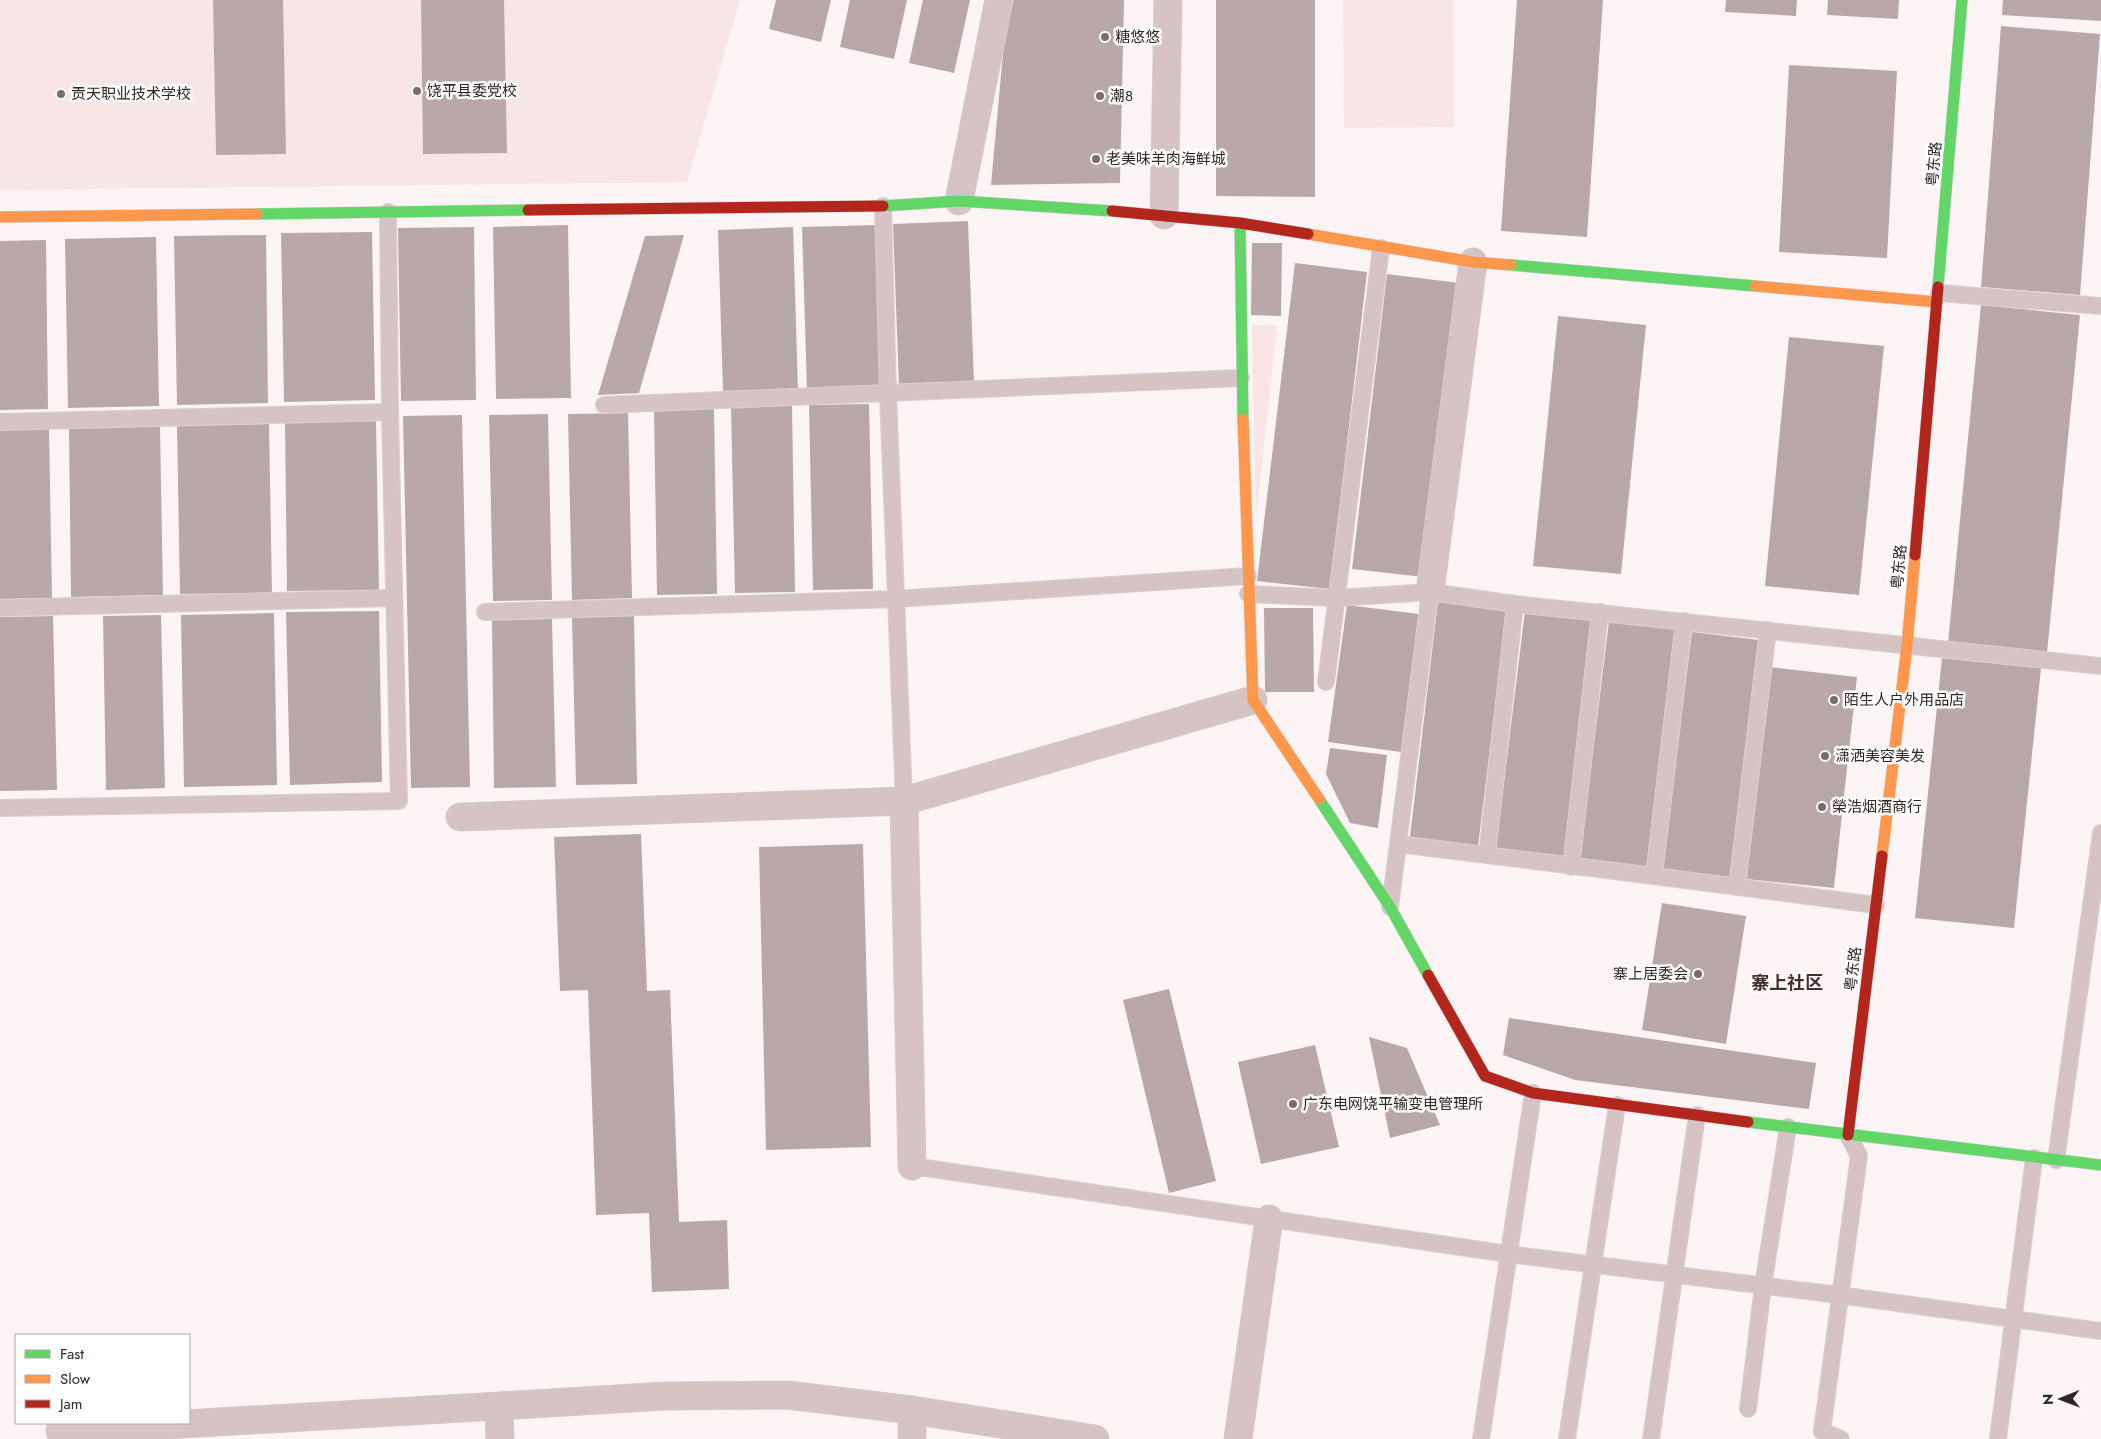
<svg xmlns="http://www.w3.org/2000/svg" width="2101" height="1439" font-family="Jost,'Noto Sans SC',sans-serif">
  <rect width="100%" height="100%" fill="#fcf4f5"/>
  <!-- built -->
  <path fill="#f7e6e7" d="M0 0H740L687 182 0 190Z"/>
  <!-- green -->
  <path fill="#f9e4e6" d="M16 0H108L110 163 19 164Z
    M1343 0H1453L1454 127 1344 128Z
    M1252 325 1277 326 1256 520Z"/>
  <!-- building -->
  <path fill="#b8a8aa" d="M213 0H283L286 154 216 155Z
    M421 0H504L507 153 423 154Z
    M776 0H831L821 42 769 29Z
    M850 0H907L894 59 840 47Z
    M923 0H970L954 73 909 63Z
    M1010 0H1124L1120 183 991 185 1006 20Z
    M1216 0H1315V197L1216 196Z
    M1517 0H1603L1587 237 1501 231Z
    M1726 0H1797L1796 16 1725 12Z
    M1828 0H1899L1898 19 1827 15Z
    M2003 0H2101V21L2002 15Z
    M2001 26 2100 34 2080 295 1981 287Z
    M1789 65 1897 71 1887 258 1779 252Z
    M968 221 974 383 899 386 893 224Z
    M568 225 571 398 496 399 493 227Z
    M877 225 882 387 807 389 802 227Z
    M474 227 476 400 401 401 398 228Z
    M793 227 798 389 723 391 718 230Z
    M372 232 375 400 284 402 281 233Z
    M266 235 268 403 177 405 174 236Z
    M684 235 639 393 598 395 645 236Z
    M156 237 159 406 68 408 65 239Z
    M46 240 48 409 0 410V241Z
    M1252 243H1282L1281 316 1251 315Z
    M1295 263 1367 272 1330 589 1257 581Z
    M1387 274 1459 283 1424 577 1352 569Z
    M1981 305 2080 315 2047 653 1948 643Z
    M1558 316 1646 325 1621 574 1533 566Z
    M1789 337 1884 346 1859 595 1765 586Z
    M869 404 873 589 813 590 809 405Z
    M792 406 795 592 735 593 731 407Z
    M714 408 717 594 657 595 654 410Z
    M628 413 632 598 572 600 568 414Z
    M548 414 552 600 493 601 489 415Z
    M462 415 470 787 411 788 403 416Z
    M376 421 379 590 287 591 285 422Z
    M269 424 272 593 180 594 177 426Z
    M160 426 163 595 71 597 69 428Z
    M49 429 52 598 0 599V430Z
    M1438 601 1507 609 1478 846 1410 837Z
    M1347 605 1419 614 1401 752 1328 742Z
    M1264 608H1313L1314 692H1265Z
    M379 611 382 782 290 785 286 612Z
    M1525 611 1593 620 1564 857 1496 848Z
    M274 613 277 785 184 787 181 615Z
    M161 615 165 788 106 790 103 616Z
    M53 616 57 790 0 791V617Z
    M634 616 637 784 576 785 572 617Z
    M552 619 556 787 494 788 492 620Z
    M1609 621 1677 629 1648 867 1580 858Z
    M1692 632 1759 640 1731 877 1662 869Z
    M1942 658 2041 668 2014 928 1915 918Z
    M1770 667 1857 677 1834 888 1746 879Z
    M1330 748 1387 755 1378 828 1350 823 1326 774Z
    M641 834 647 991 670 990 679 1222 727 1220 729 1289 652 1292 649 1213 596 1215 588 990 560 991 554 837Z
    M863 844 871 1147 766 1150 759 847Z
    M1662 903 1746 916 1726 1044 1642 1030Z
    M1169 989 1216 1181 1169 1193 1123 1000Z
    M1509 1018 1816 1063 1809 1109 1575 1080 1503 1055Z
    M1369 1037 1407 1048 1440 1125 1390 1138Z
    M1315 1045 1339 1147 1261 1164 1238 1062Z"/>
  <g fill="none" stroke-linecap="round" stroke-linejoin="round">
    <defs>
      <path id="lane" d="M883 206 888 394 904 801
        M1939 293 2101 306
        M604 405 1241 378
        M0 422 390 412
        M1248 594 1336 598 1430 592 1515 604 2101 666
        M0 608 394 598
        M485 612 896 599 1248 576
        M1684 621 1654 876 1876 905
        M1326 682 1381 248
        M0 808 399 801 390 412 388 212
        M1398 844 1654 876
        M1487 855 1515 604
        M1571 867 1600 612
        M1737 887 1768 630
        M1390 907 1430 592
        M2056 1160 2101 833
        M912 1166 1508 1254 1839 1295 2101 1331
        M1748 1409 1763 1286 1788 1127
        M1481 1439 1533 1093
        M1567 1439 1617 1105
        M1651 1439 1697 1115
        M1841 1439 1822 1431 1859 1156 1848 1135
        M1998 1439 2034 1158"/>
      <path id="street" d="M959 201 999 0
        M1164 215 1168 0
        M1430 592 1473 262
        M460 817 904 801
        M912 1166 904 801 1253 700
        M60 1431 499 1406
        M500 1439 499 1406 665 1396 787 1395 912 1410 1095 1439
        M912 1439V1410
        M1238 1439 1269 1219"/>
      <path id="fast" d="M883 206 959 201 1112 211
        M257 214 528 210
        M1240 223 1243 419
        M1511 265 1755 286
        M1938 287 1962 0
        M1319 799 1390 907 1428 975
        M1748 1122 2101 1165"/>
      <path id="slow" d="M0 217 257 214
        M1308 234 1473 262 1511 265
        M1755 286 1937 302
        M1243 419 1253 700 1319 799
        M1882 856 1907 646 1915 555"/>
      <path id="jam" d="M528 210 883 206
        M1112 211 1240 223 1308 234
        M1915 555 1938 287
        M1428 975 1485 1076 1533 1093 1748 1122
        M1848 1135 1882 856"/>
    </defs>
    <!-- lane casing -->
    <use href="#lane" stroke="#d7d0d1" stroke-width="18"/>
    <!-- street casing -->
    <use href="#street" stroke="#d7d0d1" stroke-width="29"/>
    <!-- fast casing -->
    <use href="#fast" stroke="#d7d0d1" stroke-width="12"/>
    <!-- slow casing -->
    <use href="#slow" stroke="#d7d0d1" stroke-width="12"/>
    <!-- jam casing -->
    <use href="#jam" stroke="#d7d0d1" stroke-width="12"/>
    <!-- lane -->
    <use href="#lane" stroke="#d6c4c5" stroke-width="16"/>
    <!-- street -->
    <use href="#street" stroke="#d6c4c5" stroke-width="28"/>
    <!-- fast -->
    <use href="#fast" stroke="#63d668" stroke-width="11"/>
    <!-- slow -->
    <use href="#slow" stroke="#ff974d" stroke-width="11"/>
    <!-- jam -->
    <use href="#jam" stroke="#b3261e" stroke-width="11"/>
  </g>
  <!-- markers -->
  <g fill="#786d6e" stroke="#fff" stroke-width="2">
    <circle cx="1105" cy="37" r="5"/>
    <circle cx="417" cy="91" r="5"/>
    <circle cx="61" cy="94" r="5"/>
    <circle cx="1100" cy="96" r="5"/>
    <circle cx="1096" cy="159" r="5"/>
    <circle cx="1834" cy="700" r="5"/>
    <circle cx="1825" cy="756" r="5"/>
    <circle cx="1822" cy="807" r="5"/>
    <circle cx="1698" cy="974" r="5"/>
    <circle cx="1293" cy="1104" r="5"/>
  </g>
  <g text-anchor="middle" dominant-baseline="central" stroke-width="5" stroke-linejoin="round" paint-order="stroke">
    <!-- poi labels -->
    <g font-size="15" fill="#312526" stroke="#fff" text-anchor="start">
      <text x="1115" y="37">糖悠悠</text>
      <text x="427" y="91">饶平县委党校</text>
      <text x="71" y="94">贡天职业技术学校</text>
      <text x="1110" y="96">潮8</text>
      <text x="1106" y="159">老美味羊肉海鲜城</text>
      <text x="1844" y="700">陌生人户外用品店</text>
      <text x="1835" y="756">潇洒美容美发</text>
      <text x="1832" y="807">榮浩烟酒商行</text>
      <text x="1688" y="974" text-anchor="end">寨上居委会</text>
      <text x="1303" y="1104">广东电网饶平输变电管理所</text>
    </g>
    <!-- street labels -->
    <g font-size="15" fill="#312526" stroke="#fff">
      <text transform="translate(1934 164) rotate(-85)">粤东路</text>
      <text transform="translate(1899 567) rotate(-85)">粤东路</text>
      <text transform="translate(1853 969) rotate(-83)">粤东路</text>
    </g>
    <!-- quarter labels -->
    <g font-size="18" font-weight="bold" fill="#462d30" stroke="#fff">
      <text x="1787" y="983">寨上社区</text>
    </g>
  </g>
  <!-- legend -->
  <rect x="15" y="1334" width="175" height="90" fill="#ffffff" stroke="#ada8a8"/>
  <rect x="25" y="1350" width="25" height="8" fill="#63d668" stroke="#ada8a8"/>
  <text x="60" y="1359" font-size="15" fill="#312526">Fast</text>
  <rect x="25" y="1375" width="25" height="8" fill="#ff974d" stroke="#ada8a8"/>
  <text x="60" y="1384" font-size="15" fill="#312526">Slow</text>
  <rect x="25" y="1400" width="25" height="8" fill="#b3261e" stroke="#ada8a8"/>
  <text x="60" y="1409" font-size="15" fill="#312526">Jam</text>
  <!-- north arrow -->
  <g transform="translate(2061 1399) rotate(269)" stroke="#ffffff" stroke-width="4" paint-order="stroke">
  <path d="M0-4L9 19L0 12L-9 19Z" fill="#312526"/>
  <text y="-8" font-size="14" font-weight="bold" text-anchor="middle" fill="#312526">N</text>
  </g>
</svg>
